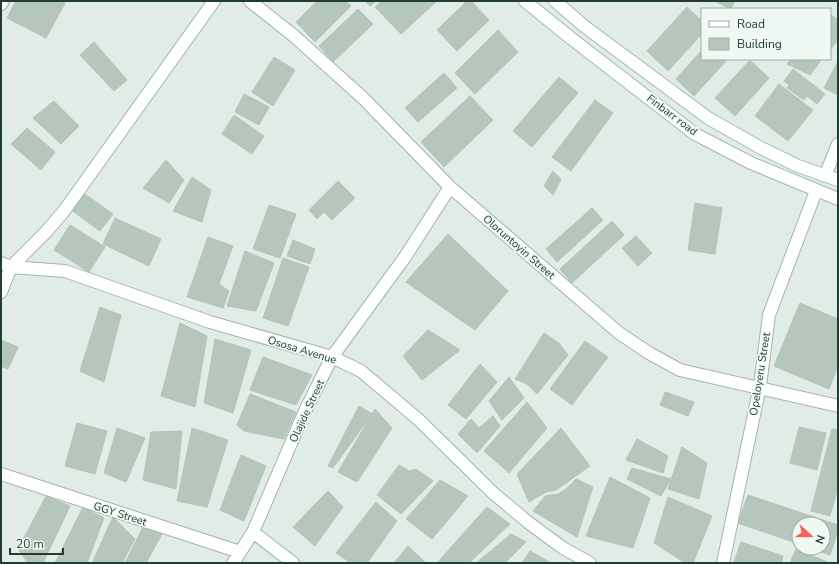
<svg xmlns="http://www.w3.org/2000/svg" width="839" height="564" font-family="'Nunito Sans',sans-serif">
  <rect width="100%" height="100%" fill="#e0ece5"/>
  <!-- building -->
  <path fill="#b5c6bd" stroke="#b2c5bb" d="M16 1H62L65 3 46 38 7 18Z
    M317 1H346L351 6 315 42 296 22Z
    M365 1H376L370 6Z
    M382 1H437L401 34 375 7Z
    M467 1H471L489 20 457 51 437 30Z
    M714 1H735L731 9Z
    M687 7 702 21V34L668 71 647 51Z
    M358 9 373 24 333 62 319 46Z
    M830 14 838 20V40L830 50Z
    M498 30 518 52 475 94 455 73Z
    M94 42 127 80 114 91 80 55Z
    M702 50V59H728L694 96 676 79Z
    M274 57 295 70 273 106 252 92Z
    M791 59H822L810 75 787 64Z
    M750 60 769 78 735 116 715 98Z
    M838 61V95L824 88Z
    M793 69 825 94 817 104 807 96 804 100 787 88 789 85 784 81Z
    M444 73 457 88 418 122 405 108Z
    M559 77 578 93 532 147 513 131Z
    M779 84 813 110 788 141 755 116Z
    M244 94 269 107 259 125 235 112Z
    M470 96 493 120 444 167 421 142Z
    M595 100 613 113 571 171 552 157Z
    M54 101 79 126 61 144 33 118Z
    M234 115 264 136 252 154 222 134Z
    M27 128 55 152 41 170 11 144Z
    M166 160 184 180 169 203 143 188Z
    M553 171 561 179 553 195 544 186Z
    M192 177 211 190 202 222 173 211Z
    M338 181 355 198 332 220 324 212 317 219 309 210Z
    M82 192 113 214 100 231 70 209Z
    M695 203 722 208 715 254 688 250Z
    M269 205 296 214 280 258 253 249Z
    M592 208 603 220 557 262 546 249Z
    M115 218 161 239 149 266 103 244Z
    M612 221 624 235 572 283 560 269Z
    M70 225 105 247 89 272 54 250Z
    M448 234 508 291 475 330 406 282Z
    M636 236 652 253 638 266 622 248Z
    M208 237 233 246 219 284 229 291 223 308 187 297Z
    M293 240 315 249 310 264 287 256Z
    M245 251 274 263 256 311 227 306Z
    M283 258 309 267 288 326 263 318Z
    M800 303 838 319V366L829 389 774 366Z
    M100 307 121 315 104 382 80 371Z
    M180 323 207 336 195 407 161 396Z
    M428 330 460 350 422 380 403 356Z
    M544 333 559 343 568 355 537 394 527 384 515 379Z
    M215 339 251 350 233 413 204 403Z
    M1 340 18 347 8 369 1 366Z
    M585 341 608 357 572 405 550 389Z
    M263 357 312 375 296 405 250 390Z
    M480 364 497 382 466 419 448 405Z
    M509 377 524 398 502 420 489 401Z
    M665 392 694 402 688 416 660 405Z
    M250 394 296 412 284 439 244 431 237 425Z
    M527 402 547 428 509 473 484 451Z
    M359 406 372 414 333 468 328 466Z
    M375 409 392 428 357 482 338 472Z
    M493 416 500 426 477 453 458 434 471 419 479 428Z
    M77 423 107 431 95 474 65 466Z
    M799 427 826 433 817 470 790 463Z
    M117 428 145 438 126 482 104 473Z
    M192 428 228 440 207 507 177 501Z
    M561 428 590 466 556 490 546 492 529 502 517 474Z
    M832 429 838 430V487L830 516 811 511Z
    M182 431 176 489 143 480 151 432Z
    M637 439 668 456 663 473 626 460Z
    M682 447 707 463 699 499 668 489Z
    M241 455 266 466 244 521 220 510Z
    M399 465 409 471 416 469 433 481 401 514 377 495Z
    M632 468 671 479 661 496 627 479Z
    M610 477 650 498 633 548 586 536Z
    M576 479 593 487 577 537 533 511 545 496 558 494 566 489Z
    M440 480 468 496 432 539 406 519Z
    M328 491 343 507 315 546 293 527Z
    M748 495 838 525V531L830 555 809 548H823V524H799V544L738 523Z
    M46 496 70 506 43 563H28L18 549Z
    M668 497 712 516 693 563H685L654 543Z
    M376 502 397 521 367 563H351L336 553Z
    M83 507 104 518 87 563H55Z
    M487 507 510 524 469 563H437Z
    M113 517 135 539 122 563H92Z
    M143 527 162 534 146 563H125Z
    M511 534 526 542 505 563H476Z
    M741 542 783 556 781 563 734 562Z
    M408 546 426 563H394Z
    M796 549 830 563H790Z
    M530 551 551 563H522Z"/>
  <g fill="none" stroke-linecap="round" stroke-linejoin="round">
    <defs>
      <path id="street" d="M250 1 294 36 363 98 450 187 619 333 649 353 680 370 838 406
        M1 4 3 1
        M825 176 838 144
        M1 263 11 267 65 271 210 322 332 357 361 371 419 420 492 492 529 523 563 548 590 563
        M1 292 11 267 46 232 64 211 214 1
        M1 474 240 552
        M253 532 293 563
        M233 563 253 532 304 413 332 357 405 257 450 187
        M723 563 760 386 769 315 816 191"/>
      <path id="secondary" d="M525 1 572 39 695 134 751 163 838 199
        M555 1 584 26 708 118 761 148 798 166 838 180"/>
    </defs>
    <!-- street casing -->
    <use href="#street" stroke="#a3b4ab" stroke-width="14"/>
    <!-- secondary casing -->
    <use href="#secondary" stroke="#a0bbae" stroke-width="14"/>
    <!-- street -->
    <use href="#street" stroke="#fff" stroke-width="12"/>
    <!-- secondary -->
    <use href="#secondary" stroke="#fff" stroke-width="12"/>
  </g>
  <g text-anchor="middle" dominant-baseline="central" stroke-width="3.5" stroke-linejoin="round" paint-order="stroke">
    <!-- street labels -->
    <g font-size="11" fill="#203d31" stroke="#f0f8f3">
      <text transform="translate(672 115) rotate(37)">Finbarr road</text>
      <text transform="translate(519 247) rotate(41)">Oloruntoyin Street</text>
      <text transform="translate(302 350) rotate(17)">Ososa Avenue</text>
      <text transform="translate(760 374) rotate(-81)">Opeloyeru Street</text>
      <text transform="translate(307 411) rotate(-65)">Olajide Street</text>
      <text transform="translate(120 514) rotate(18)">GGY Street</text>
    </g>
  </g>
  <!-- border -->
  <rect width="839" height="564" fill="none" stroke="#203d31" stroke-width="4"/>
  <!-- legend -->
  <rect x="701" y="8" width="130" height="52" fill="#f0f8f3" stroke="#9dada5"/>
  <rect x="709" y="21" width="20" height="6" fill="#ffffff" stroke="#9dada5"/>
  <text x="737" y="28" font-size="12" fill="#203d31">Road</text>
  <rect x="709" y="38" width="20" height="12" fill="#b5c6bd" stroke="#9dada5"/>
  <text x="737" y="48" font-size="12" fill="#203d31">Building</text>
  <!-- north arrow -->
  <g transform="translate(811 536) rotate(111)"><circle r="19" fill="#f0f8f3" stroke="#9dada5"/>
  <path d="M0-3L7 15L0 10L-7 15Z" fill="#f96251"/>
  <text y="-6" font-size="11" font-weight="bold" text-anchor="middle" fill="#203d31">N</text>
  </g>
  <!-- scale -->
  <path d="M10 548v6h53v-6" fill="none" stroke="#203d31" stroke-width="2"/>
  <text x="16" y="548" font-size="12" fill="#203d31" stroke="#f0f8f3" stroke-width="3" paint-order="stroke">20 m</text>
</svg>
